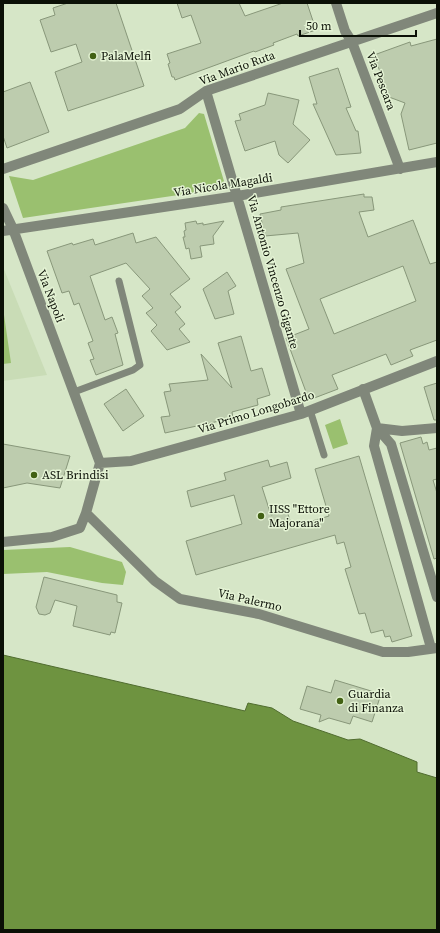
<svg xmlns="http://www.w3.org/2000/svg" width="440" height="933" font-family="'Source Serif 4',serif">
  <rect width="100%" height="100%" fill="#d6e6c7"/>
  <!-- built -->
  <path fill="#c9dcb6" d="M3 267 47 375 3 381Z"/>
  <!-- green -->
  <path fill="#9ac06f" d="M199 113 204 114 226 188 23 218 9 176 33 180 185 128Z
    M3 308 11 363 3 364Z
    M340 419 348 444 333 449 325 425Z
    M70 547 122 562 126 572 123 585 102 583 47 572 3 574V550Z"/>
  <!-- water -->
  <path fill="#6e9340" stroke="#506c2f" d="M3 655 245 711 248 703 272 708 293 721 348 740 360 739 417 762V772L437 778V930H3Z"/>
  <!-- building -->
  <path fill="#bdccae" stroke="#88977a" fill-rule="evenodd" d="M68 3H116L144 86 68 111 55 72 82 62 76 44 51 52 40 20 55 15 53 8Z
    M177 3H239L245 16 283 3H307L316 30 298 36 297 34 273 43 274 45 255 52 254 51 175 80 174 77H172L168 64 170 63 167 54 201 43 191 15 182 18Z
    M437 39V143L409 150 401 114 405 103 389 97 374 55 410 42 411 46Z
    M338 68 351 107 346 108 356 131H358L361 153 336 155 313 104H317L309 77Z
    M30 82 49 132 7 148 3 136V92Z
    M268 93 299 100 293 124 310 140 288 163 279 155 275 141 245 151 235 121 241 120 239 114 265 105Z
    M364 194V197H372L374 210 359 212 368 237 413 220 430 264 437 262V340L410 350 413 356 391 365 386 354 332 375 338 389 309 400 286 338 309 329 286 269 304 263 298 233 265 236 260 214 281 210V207ZM403 266 416 301 334 334 320 299Z
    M196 221 197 224 203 223V225L224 221 213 236 214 244 200 246 202 257 191 259 189 248 186 249 183 237H185L184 231 186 230 185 223Z
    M133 233 136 243 156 237 190 279 170 294 181 307 175 312 185 324 179 329 190 342 167 350 151 331 157 325 146 313 153 308 142 296 150 289 126 263 90 276 105 320 112 317 118 333 115 334 123 365 96 375 90 360 94 359 88 343 93 341 79 303 74 305 69 291 62 293 47 251 72 243 73 245 93 239 95 245Z
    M227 272 236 286 228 291 234 314 215 319 203 289Z
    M241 336 251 371 262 368 270 395 257 399 258 405 232 412 233 418 165 433 161 417 170 416 164 392 171 391 169 384 208 380 201 354 232 388 218 343Z
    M437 383V420H434L424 387Z
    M126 389 144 416 123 431 104 404Z
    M421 437 423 444 427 442 429 450 437 448V479L433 480 437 493V558L434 559 400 443Z
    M3 444 70 456 60 488 27 483 3 488Z
    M359 456 412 636 392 642 390 636 385 637 383 630 371 633 365 613 359 614 345 569 351 567 344 542 337 544 335 535 196 575 186 541 242 524 234 495 191 507 187 491 226 480 224 473 254 464 268 460 270 467 287 462 291 478 262 487 271 515 287 511 292 527 329 516 315 469Z
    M44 577 117 595V602L122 603 115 633 111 632 110 635 73 626 77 606 55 600 50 613 45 615 39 614 36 607Z
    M335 680 381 694 372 722 353 716 350 724 329 718 319 722 321 715 300 709 307 686 331 693Z"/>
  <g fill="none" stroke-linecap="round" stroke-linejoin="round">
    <!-- service -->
    <path stroke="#80877a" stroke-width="7" d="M74 392 133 370 140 365 119 281
      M310 410 324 455"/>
    <!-- minor -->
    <path stroke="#80877a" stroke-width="10" d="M336 3 345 31 352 42 400 169
      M206 91 301 414
      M3 169 180 109 206 91 437 13
      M3 208 13 229 100 463 86 513 80 528 52 537 3 542
      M3 231 237 196 437 162
      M363 389 377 428 391 444 437 597
      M377 428 374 446 431 648
      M377 428 402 431 437 428
      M100 463 131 461 301 414 437 361
      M86 513 155 581 180 599 259 614 383 652H408L437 648"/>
  </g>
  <!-- markers -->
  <g fill="#426114" stroke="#e4f3d4" stroke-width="1.5">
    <circle cx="93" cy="56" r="4"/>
    <circle cx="34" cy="475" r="4"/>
    <circle cx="261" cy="516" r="4"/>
    <circle cx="340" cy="701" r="4"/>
  </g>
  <g text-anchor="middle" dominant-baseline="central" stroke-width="3" stroke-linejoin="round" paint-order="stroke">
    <!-- poi labels -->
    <g font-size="12" fill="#0b1006" stroke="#e4f3d4" text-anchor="start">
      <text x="101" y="56">PalaMelfi</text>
      <text x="42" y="475">ASL Brindisi</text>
      <text x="269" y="509">IISS "Ettore<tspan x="269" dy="14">Majorana"</tspan></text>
      <text x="348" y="694">Guardia<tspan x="348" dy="14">di Finanza</tspan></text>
    </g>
    <!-- street labels -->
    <g font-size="12" fill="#0b1006" stroke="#e4f3d4">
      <text transform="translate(237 68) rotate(-20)">Via Mario Ruta</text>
      <text transform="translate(381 81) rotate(69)">Via Pescara</text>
      <text transform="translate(223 185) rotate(-9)">Via Nicola Magaldi</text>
      <text transform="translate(273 272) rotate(74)">Via Antonio Vincenzo Gigante</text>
      <text transform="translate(51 296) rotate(69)">Via Napoli</text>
      <text transform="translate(256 412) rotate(-17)">Via Primo Longobardo</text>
      <text transform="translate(250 600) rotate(13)">Via Palermo</text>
    </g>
  </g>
  <!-- border -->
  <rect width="440" height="933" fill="none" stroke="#0b1006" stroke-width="8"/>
  <!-- scale -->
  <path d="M300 30v6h116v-6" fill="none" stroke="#0b1006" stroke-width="2"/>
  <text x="306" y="30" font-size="12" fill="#0b1006" stroke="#e4f3d4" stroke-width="3" paint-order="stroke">50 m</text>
</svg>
